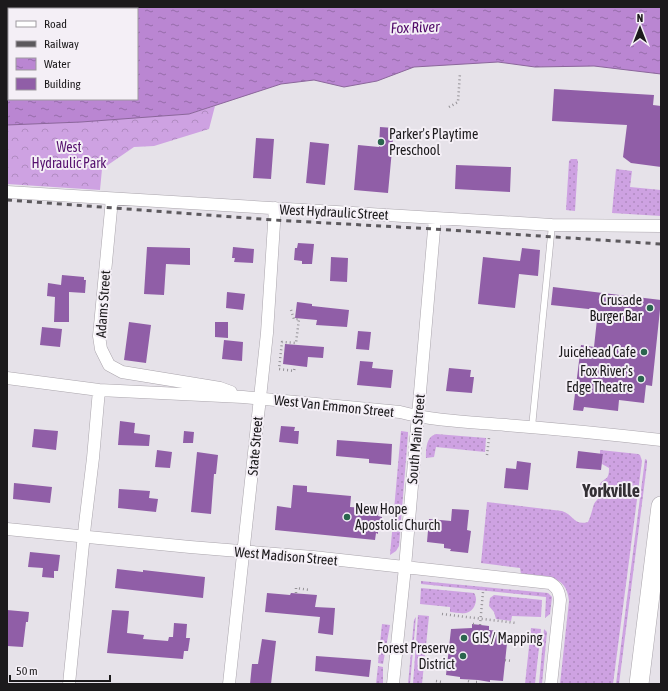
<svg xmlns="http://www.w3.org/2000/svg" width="668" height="691" font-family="'Asap Condensed',sans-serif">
  <defs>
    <pattern id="grass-dots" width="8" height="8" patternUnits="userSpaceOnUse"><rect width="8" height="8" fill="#cea2e2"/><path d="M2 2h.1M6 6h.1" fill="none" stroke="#b08bc1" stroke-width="1.8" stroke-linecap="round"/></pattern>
    <pattern id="forest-crowns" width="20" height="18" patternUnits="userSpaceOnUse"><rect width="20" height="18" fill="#cea2e2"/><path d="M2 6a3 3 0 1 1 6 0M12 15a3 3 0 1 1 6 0" fill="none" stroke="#b08bc1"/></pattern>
    <pattern id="water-ripples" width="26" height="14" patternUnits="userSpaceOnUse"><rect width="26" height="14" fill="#ba86d2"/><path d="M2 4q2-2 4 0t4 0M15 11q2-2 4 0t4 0" fill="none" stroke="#966daa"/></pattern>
  </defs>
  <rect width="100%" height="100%" fill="#e6e2e9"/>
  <!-- grass -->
  <path fill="url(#grass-dots)" d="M571 159H577L578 162 575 211 566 210 569 161Z
    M616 169 632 171 630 187 661 190V189V216L612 213Z
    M401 431 408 432V434L399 546 396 551 390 555Z
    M436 434 486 438 485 452 436 447 434 457 426 458C426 449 426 437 436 434Z
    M600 450 638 454 640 455 642 461 613 684H560L569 601C567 573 542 576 521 574L520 568 481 563 487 502 562 511C574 515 574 526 588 522 591 516 592 510 594 504 595 501 599 499 600 496 603 492 598 488 600 484 605 477 609 481 609 468L602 464 603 454H600Z
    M645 459 647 460V464L619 684H616Z
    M421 581 548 593 552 597 550 614 545 618 546 597 421 584Z
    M421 588 474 593C479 600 474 612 466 613 461 614 454 612 450 612V607L420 604Z
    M494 595 542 600 541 617 512 616 511 621 496 619 494 612 489 606 490 598Z
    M418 615 429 616 422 684H413Z
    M416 617 410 684H408L414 620Z
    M382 624 390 625 383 664 378 663Z
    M531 628 541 629 535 684 532 683 525 684Z
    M544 629 547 632 542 684H539Z
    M378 666 383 667V684H376Z"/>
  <!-- forest -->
  <path fill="url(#forest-crowns)" d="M215 106 209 129 154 146 134 147 102 169 100 190 7 184V124L189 114Z"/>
  <!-- water -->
  <path fill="url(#water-ripples)" stroke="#8b669b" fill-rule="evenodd" d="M7 7H661V74L594 66 535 67 498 62 414 67 377 81 344 87 314 80 281 84 189 114 81 122 7 125ZM9 9H137V99H9Z"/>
  <!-- building -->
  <path fill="#905ea7" d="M554 89 654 95 653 105 661 106V167L631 163 623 157 627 125 552 121Z
    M380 127 394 128 388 193 354 190 358 145 379 147Z
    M256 138 274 139 271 179 253 178Z
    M310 142 329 144 325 185 306 183Z
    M456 165 511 167 510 192 455 189Z
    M298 243 314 244 312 264H302V261L294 260 295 248H297Z
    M147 247 190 248V265L166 264 164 295 144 294Z
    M233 247 254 249 253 263 234 262 235 258H232Z
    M522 248 540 250 538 276 519 274 515 308 478 304 483 257 520 261Z
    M331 257 348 258 347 282 330 281Z
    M62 275 84 277V280H86L85 293 69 292V322H54L55 297 47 296 48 283 61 285Z
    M553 287 661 300 652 386 646 385 644 403 619 400 618 411 584 407 583 411 573 410 581 345 594 347 598 310 551 305Z
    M227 292 245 294 243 310 226 308Z
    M297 302 312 304V306L349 310 347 327 316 325 317 320 295 318Z
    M129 322 151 325 146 363 124 360Z
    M215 322H228V338L215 337Z
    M42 327 62 329 60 347 40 345Z
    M358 331 371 332 369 350 356 349Z
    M224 340 243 342 242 361 222 359Z
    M285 344 324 347 323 358 308 357 307 367 283 364Z
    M360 361 373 362 372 368 393 370 391 388 357 385Z
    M449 368 471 370 470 377H474L472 393 446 391Z
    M120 421 135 423 134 433 150 435 149 446 118 445Z
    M281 426 295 427 294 431H299L298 444 279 442Z
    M34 429 58 431 56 450 32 447Z
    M184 431 194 432 193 443H183Z
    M337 440 392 444 391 465 369 463V459L336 456Z
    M157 450 172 452 170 468 155 467Z
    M578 451 603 454 601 470 576 468Z
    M197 452 218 455 216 474H214L211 514 191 512Z
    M517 461 531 463 528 490 504 488 506 468 516 469Z
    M14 483 52 487 50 503 13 499Z
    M293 485 307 486V492L351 496 350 507 379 509 378 516 382 517 381 531H378V534L376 533 375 540 275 530 277 506 291 508Z
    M119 489 150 491 149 498 158 499 156 512 118 508Z
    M452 509 469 510 467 530 471 531 468 553 450 551 451 549 444 548V544L427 542 429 519 451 521Z
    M30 552 60 555 58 571H54V578L42 577 43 568 28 567Z
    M117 569 143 572V570L205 577 203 598 115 588Z
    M267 593 290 595 291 593 317 595 315 607 335 608 333 635 318 633 320 617 265 612Z
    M7 610 29 612 28 622H26L23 647 7 646Z
    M112 610 129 611 127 633 144 635 143 639 168 641 169 637H173L174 623 187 624 186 638H190L188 651H184L183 659 107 653Z
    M472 624 489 626V630L498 631V633L508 634 503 681 490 680V682L478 680 460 679V677L446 675 451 629 472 628Z
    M262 639 276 641 271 684H250L252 664H258Z
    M316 656 371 660 369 677 315 671Z"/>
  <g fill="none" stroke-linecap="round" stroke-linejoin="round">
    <defs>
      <path id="service" d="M532 427 552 225"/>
      <path id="minor" d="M7 192 552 225 661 226
        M112 199 99 336 101 349 109 365 122 372 220 388 231 392
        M7 378 99 390 243 397 400 412C434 421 470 422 506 425 558 429 609 434 661 440
        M7 529 190 547 313 557 550 583C557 587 559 591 560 600L551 684
        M69 684 85 524 93 458 99 390
        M229 684 267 333 275 208
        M393 684 405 567 435 218"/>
      <path id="trunk" d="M639 684 661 506"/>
    </defs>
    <!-- service casing -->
    <use href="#service" stroke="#aaa5ac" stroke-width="7"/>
    <!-- minor casing -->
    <use href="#minor" stroke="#aaa5ac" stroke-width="13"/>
    <!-- trunk casing -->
    <use href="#trunk" stroke="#aaa5ac" stroke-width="20"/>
    <!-- path -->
    <path stroke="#959297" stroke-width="2.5" stroke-dasharray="1 3" stroke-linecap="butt" d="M449 107 458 102 460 73
      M291 310 294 319H299L296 343 282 342 279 369 294 371 295 366
      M487 455 489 438
      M296 593V588L310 590
      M442 614 516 623
      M473 624H477
      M480 625 483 592
      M505 660 512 661
      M436 681 442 682
      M468 681 471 682
      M476 682H479
      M474 684V680"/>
    <!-- service -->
    <use href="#service" stroke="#fff" stroke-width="6"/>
    <!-- minor -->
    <use href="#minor" stroke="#fff" stroke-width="12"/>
    <!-- trunk -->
    <use href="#trunk" stroke="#fff" stroke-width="19"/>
    <!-- rail -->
    <path stroke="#5c595d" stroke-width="3" stroke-dasharray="5 5" stroke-linecap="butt" d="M7 200 274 220 434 229 661 244"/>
  </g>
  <!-- markers -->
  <g fill="#2b654e" stroke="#f4eff6" stroke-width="1.5">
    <circle cx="381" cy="142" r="4"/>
    <circle cx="650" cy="308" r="4"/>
    <circle cx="644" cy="352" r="4"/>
    <circle cx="641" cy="379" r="4"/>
    <circle cx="347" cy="517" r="4"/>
    <circle cx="464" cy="638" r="4"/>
    <circle cx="463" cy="656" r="4"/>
  </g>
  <g text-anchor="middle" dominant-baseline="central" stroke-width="4" stroke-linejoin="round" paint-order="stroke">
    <!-- poi labels -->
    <g font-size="14" fill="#1c1a1c" stroke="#f4eff6" text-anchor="end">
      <text x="389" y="134" text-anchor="start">Parker's Playtime<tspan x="389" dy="16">Preschool</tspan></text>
      <text x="642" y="300">Crusade<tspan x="642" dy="16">Burger Bar</tspan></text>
      <text x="636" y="352">Juicehead Cafe</text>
      <text x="633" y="371">Fox River's<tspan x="633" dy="16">Edge Theatre</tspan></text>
      <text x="355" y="509" text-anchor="start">New Hope<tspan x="355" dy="16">Apostolic Church</tspan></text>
      <text x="472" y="638" text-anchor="start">GIS / Mapping</text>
      <text x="455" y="648">Forest Preserve<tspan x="455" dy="16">District</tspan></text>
    </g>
    <!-- park labels -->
    <g font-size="14" fill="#56126f" stroke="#f4eff6">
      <text x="69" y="147">West<tspan x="69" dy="16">Hydraulic Park</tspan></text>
    </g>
    <!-- street labels -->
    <g font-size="14" fill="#1c1a1c" stroke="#f4eff6">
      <text transform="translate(334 212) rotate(3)">West Hydraulic Street</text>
      <text transform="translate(103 304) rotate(-86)">Adams Street</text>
      <text transform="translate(334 406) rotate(6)">West Van Emmon Street</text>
      <text transform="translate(416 439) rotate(-85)">South Main Street</text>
      <text transform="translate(255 446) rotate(-85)">State Street</text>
      <text transform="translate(286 556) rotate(5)">West Madison Street</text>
    </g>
    <!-- water labels -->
    <g font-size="15" font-style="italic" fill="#510b69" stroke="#f4eff6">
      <text transform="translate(415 27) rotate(-2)">Fox River</text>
    </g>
    <!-- district labels -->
    <g font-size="18" font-weight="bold" fill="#343035" stroke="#f4eff6">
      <text x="611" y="490">Yorkville</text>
    </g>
  </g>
  <!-- border -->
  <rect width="668" height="691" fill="none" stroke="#1c1a1c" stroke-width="16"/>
  <!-- legend -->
  <rect x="8" y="8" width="130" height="92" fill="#f4eff6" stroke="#9e9a9f"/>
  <rect x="16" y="21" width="20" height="6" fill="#ffffff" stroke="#9e9a9f"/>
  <text x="44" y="28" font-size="12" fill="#1c1a1c">Road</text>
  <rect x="16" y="41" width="20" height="6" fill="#5c595d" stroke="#9e9a9f"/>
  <text x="44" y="48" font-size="12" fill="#1c1a1c">Railway</text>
  <rect x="16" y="58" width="20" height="12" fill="url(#water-ripples)" stroke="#9e9a9f"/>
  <text x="44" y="68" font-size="12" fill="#1c1a1c">Water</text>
  <rect x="16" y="78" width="20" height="12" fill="#905ea7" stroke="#9e9a9f"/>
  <text x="44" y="88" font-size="12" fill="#1c1a1c">Building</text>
  <!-- north arrow -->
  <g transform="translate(640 28)" stroke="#f4eff6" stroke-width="3" paint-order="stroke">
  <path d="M0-3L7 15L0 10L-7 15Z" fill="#1c1a1c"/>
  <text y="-6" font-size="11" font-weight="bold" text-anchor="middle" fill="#1c1a1c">N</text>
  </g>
  <!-- scale -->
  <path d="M10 675v6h100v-6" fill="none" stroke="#1c1a1c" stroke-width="2"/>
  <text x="16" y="675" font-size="12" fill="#1c1a1c" stroke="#f4eff6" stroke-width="3" paint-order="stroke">50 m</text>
</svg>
